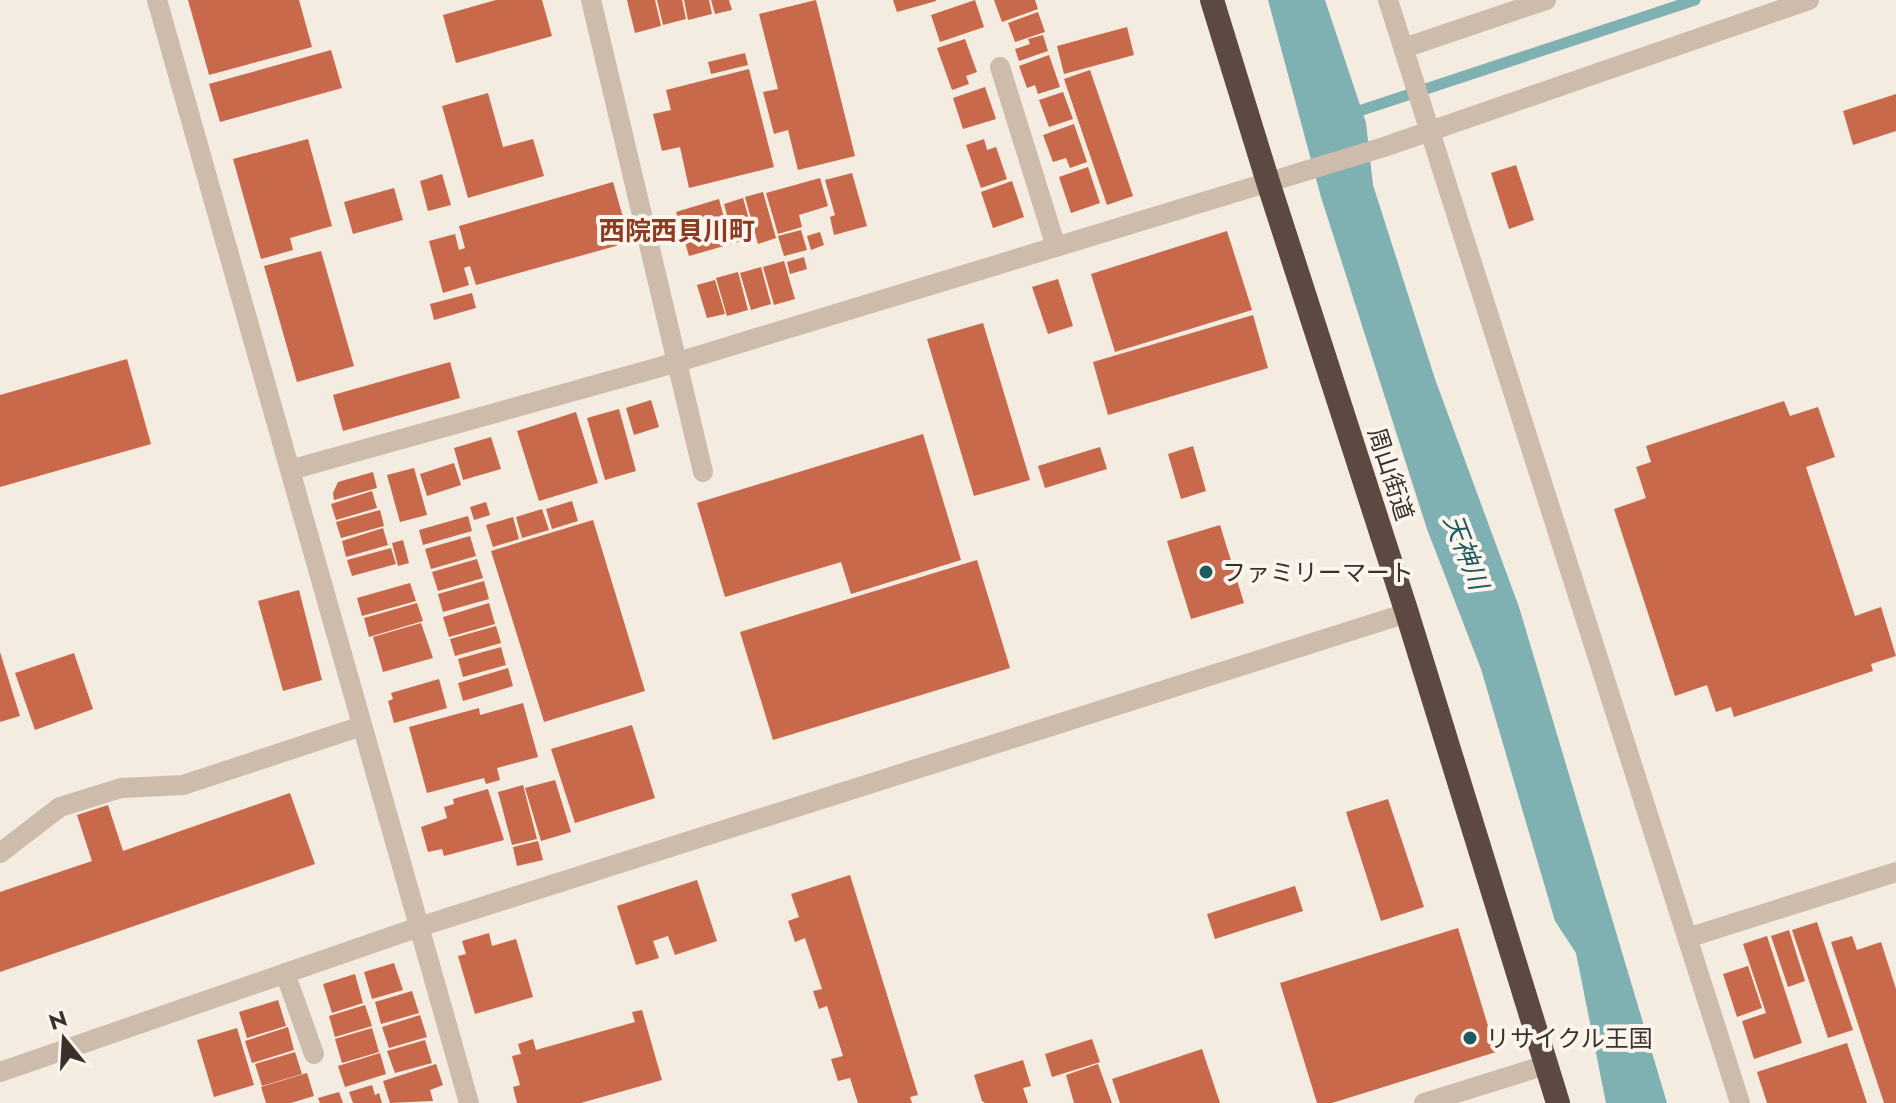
<svg xmlns="http://www.w3.org/2000/svg" width="1896" height="1103" font-family="Jost,'Noto Sans JP',sans-serif">
  <rect width="100%" height="100%" fill="#f4ebe1"/>
  <!-- water -->
  <path fill="#7fb0b2" d="M1268 0H1325L1366 123 1373 185 1435 379 1519 607 1667 1103H1606L1576 953 1555 921 1481 669 1427 529 1321 197Z"/>
  <g fill="none" stroke-linecap="round" stroke-linejoin="round">
    <!-- stream -->
    <path stroke="#7fb0b2" stroke-width="11" d="M1350 114 1695 0"/>
  </g>
  <!-- building -->
  <path fill="#c8694b" d="M188 0H299L312 47 209 75Z
    M496 0H542L552 36 456 63 443 15Z
    M627 0H655L661 26 635 33Z
    M657 0H682L686 19 663 25Z
    M684 0H709L712 14 688 20Z
    M711 0H729L732 10 715 14Z
    M816 0 855 156 798 170 788 130 774 134 763 92 778 89 759 14Z
    M893 0H936V1L897 12Z
    M975 0 984 27 940 42 931 15Z
    M994 0H1035L1038 9 1002 22Z
    M1038 12 1045 32 1015 42 1008 23Z
    M1127 27 1134 55 1064 74 1057 46Z
    M1043 35 1048 51 1019 61 1015 49 1030 44 1028 39Z
    M965 39 977 72 966 76 969 84 952 90 937 48Z
    M331 50 342 88 220 122 209 84Z
    M745 53 748 65 711 74 708 62Z
    M1049 55 1060 87 1038 94 1035 85 1027 88 1019 66Z
    M749 69 774 167 689 188 680 147 662 151 653 114 671 110 666 90Z
    M1090 70 1133 196 1107 205 1064 79Z
    M985 87 996 119 963 129 953 98Z
    M1063 92 1073 119 1049 127 1039 100Z
    M488 93 503 147 533 139 544 176 468 198 442 106Z
    M1896 94V131L1853 145 1843 111Z
    M1074 124 1087 162 1070 168 1066 158 1053 162 1043 135Z
    M308 139 332 226 290 238 293 250 261 259 233 159Z
    M984 139 987 150 996 147 1007 179 981 188 966 145Z
    M1516 165 1534 220 1509 229 1491 173Z
    M1088 167 1100 203 1071 213 1059 177Z
    M852 173 867 226 834 235 830 217 835 215 825 180Z
    M442 174 451 205 428 211 420 181Z
    M820 178 828 206 799 215 802 227 778 234 766 193Z
    M1012 181 1024 217 993 228 981 192Z
    M613 182 630 242 476 285 470 266 464 268 469 285 443 293 429 241 455 234 459 250 465 248 459 226Z
    M394 188 403 220 353 234 344 202Z
    M763 192 776 238 758 244 745 197Z
    M743 198 754 237 735 243 724 204Z
    M719 199 725 222 707 227 724 223 731 244 689 256 676 212Z
    M801 230 807 250 784 256 778 236Z
    M1227 231 1252 310 1115 352 1091 274Z
    M820 232 824 245 811 250 807 236Z
    M321 251 354 366 297 382 264 266Z
    M804 257 807 269 790 274 787 262Z
    M784 261 795 299 774 305 763 267Z
    M761 267 771 304 751 310 740 273Z
    M738 272 748 310 727 316 716 278Z
    M1058 279 1073 326 1048 334 1032 287Z
    M715 280 725 314 707 318 697 285Z
    M472 293 476 308 434 320 430 304Z
    M1253 315 1268 368 1108 415 1093 362Z
    M983 323 1030 480 974 496 927 339Z
    M127 359 151 444 0 487V395Z
    M450 362 460 398 343 431 333 395Z
    M651 400 659 427 634 435 626 408Z
    M1784 401 1790 416 1818 407 1835 457 1806 467 1855 616 1881 607 1896 656 1871 664 1873 671 1734 717 1731 707 1716 712 1707 685 1675 696 1614 509 1646 498 1636 467 1651 462 1646 446Z
    M619 409 636 471 605 480 587 418Z
    M576 412 598 483 539 501 517 431Z
    M923 434 961 560 851 594 841 562 725 597 697 503Z
    M491 437 501 469 463 480 454 448Z
    M1193 446 1206 491 1181 499 1168 454Z
    M1100 447 1107 469 1045 488 1038 466Z
    M454 463 461 485 427 496 420 474Z
    M414 468 427 515 400 522 387 475Z
    M373 472 377 488 334 500 333 493 338 482Z
    M372 491 377 508 336 520 331 504Z
    M572 501 578 521 552 529 546 509Z
    M486 502 490 515 474 520 470 507Z
    M542 509 549 530 522 538 516 517Z
    M380 510 384 526 341 538 336 522Z
    M468 516 472 531 423 545 419 530Z
    M513 517 519 539 493 547 486 525Z
    M593 520 645 691 544 722 491 551Z
    M1220 525 1244 603 1191 619 1167 541Z
    M383 528 388 545 346 557 342 541Z
    M470 536 476 556 431 569 425 549Z
    M403 540 409 563 398 566 392 543Z
    M391 548 396 564 352 576 347 560Z
    M477 559 483 578 438 591 432 572Z
    M977 560 1010 668 773 740 740 632Z
    M484 581 489 599 443 612 438 594Z
    M410 583 416 601 362 616 357 598Z
    M299 590 322 680 283 691 258 601Z
    M417 603 423 621 369 637 364 618Z
    M489 603 495 624 449 637 443 617Z
    M421 623 433 658 383 672 373 637Z
    M496 626 501 643 455 656 450 639Z
    M501 647 506 665 463 677 458 659Z
    M0 652 20 716 0 722Z
    M74 653 93 709 35 730 15 673Z
    M508 668 513 686 463 701 458 683Z
    M439 679 447 708 394 723 388 701 393 699 391 693Z
    M523 703 538 757 497 768 500 780 486 784 484 778 427 793 409 727 479 708 480 715Z
    M632 725 655 798 575 823 551 749Z
    M555 780 571 832 541 841 525 788Z
    M523 785 537 839 512 845 498 792Z
    M488 789 504 840 444 856 442 849 428 852 421 827 447 818 444 807 454 804 453 799Z
    M290 793 315 864 0 972V892L92 861 77 815 108 805 123 851Z
    M1388 799 1424 907 1381 921 1346 812Z
    M538 841 543 860 517 866 513 847Z
    M850 875 918 1095 910 1097 912 1103H858L850 1078 838 1081 831 1059 843 1056 827 1006 819 1009 813 991 822 989 805 938 795 942 788 921 799 917 791 894Z
    M697 880 717 941 675 955 668 936 653 941 659 958 636 965 617 906Z
    M1295 886 1303 911 1215 939 1207 914Z
    M1817 922 1853 1030 1828 1038 1792 930Z
    M1458 928 1496 1052 1332 1103H1317L1280 983Z
    M1789 930 1805 981 1788 987 1771 936Z
    M489 933 492 946 516 939 533 997 475 1014 458 956 466 954 462 941Z
    M1767 936 1802 1043 1754 1059 1742 1021 1766 1013 1743 944Z
    M1852 936 1857 950 1881 942 1896 989V1103H1884L1831 942Z
    M394 963 403 990 372 999 364 972Z
    M1748 966 1762 1008 1737 1017 1723 974Z
    M355 974 363 1003 332 1013 323 984Z
    M412 991 419 1013 381 1024 375 1002Z
    M278 1000 286 1026 247 1038 239 1012Z
    M365 1005 372 1026 335 1037 329 1016Z
    M642 1010 662 1080 581 1103H517L513 1087 520 1085 512 1056 521 1054 518 1044 533 1039 536 1050 635 1022 632 1012Z
    M420 1015 427 1037 389 1048 382 1027Z
    M288 1027 294 1050 252 1063 245 1041Z
    M237 1028 254 1085 214 1097 197 1040Z
    M372 1028 379 1052 342 1063 335 1039Z
    M1092 1039 1100 1062 1052 1077 1045 1054Z
    M425 1040 432 1063 395 1073 387 1051Z
    M1847 1043 1867 1103H1767L1757 1072Z
    M1202 1049 1220 1103H1120L1112 1079Z
    M295 1052 302 1074 262 1086 255 1064Z
    M380 1053 386 1074 345 1087 338 1066Z
    M1023 1060 1031 1086 1023 1088 1028 1103H985L982 1101 974 1075Z
    M436 1064 443 1085 430 1090 433 1101 390 1103 383 1081Z
    M1098 1064 1112 1103H1074L1066 1075Z
    M307 1073 314 1096 291 1103H266L261 1087Z
    M372 1085 375 1095 379 1093 382 1103H353L349 1092Z
    M339 1092 343 1103H320L318 1098Z"/>
  <g fill="none" stroke-linecap="round" stroke-linejoin="round">
    <!-- street -->
    <path stroke="#cdbbac" stroke-width="20" d="M157 0 469 1103
      M591 0 703 472
      M1388 0 1740 1103
      M1404 48 1546 0
      M1000 67 1056 247
      M290 470 678 362 1384 147 1809 0
      M0 853 60 807 121 788 183 785 362 726
      M1687 938 1896 872
      M285 973 314 1054
      M0 1072 419 927 1407 613
      M1424 1103 1546 1065"/>
    <!-- highway -->
    <path stroke="#5c4a42" stroke-width="24" d="M1212 0 1268 182 1407 613 1558 1103"/>
  </g>
  <!-- markers -->
  <g fill="#1f5a5e" stroke="#fbf5ee" stroke-width="3">
    <circle cx="1206" cy="572" r="8"/>
    <circle cx="1470" cy="1038" r="8"/>
  </g>
  <g text-anchor="middle" dominant-baseline="central" stroke-width="8" stroke-linejoin="round" paint-order="stroke">
    <!-- street labels -->
    <g font-size="24" fill="#3b302b" stroke="#fbf5ee">
      <text transform="translate(1391 474) rotate(72)">周山街道</text>
    </g>
    <!-- poi labels -->
    <g font-size="24" fill="#3b302b" stroke="#fbf5ee" text-anchor="start">
      <text x="1222" y="572">ファミリーマート</text>
      <text x="1486" y="1038">リサイクル王国</text>
    </g>
    <!-- neighbourhood labels -->
    <g font-size="26" font-weight="bold" fill="#8c3b22" stroke="#fbf5ee">
      <text x="677" y="231">西院西貝川町</text>
    </g>
    <!-- water labels -->
    <g font-size="26" font-style="italic" fill="#1f5a5e" stroke="#fbf5ee">
      <text transform="translate(1466 552) rotate(69)">天神川</text>
    </g>
  </g>
  <!-- north arrow -->
  <g transform="translate(64 1039) rotate(342)" stroke="#fbf5ee" stroke-width="6" paint-order="stroke">
  <path d="M0-6L14 30L0 20L-14 30Z" fill="#3b302b"/>
  <text y="-12" font-size="22" font-weight="bold" text-anchor="middle" fill="#3b302b">N</text>
  </g>
</svg>
